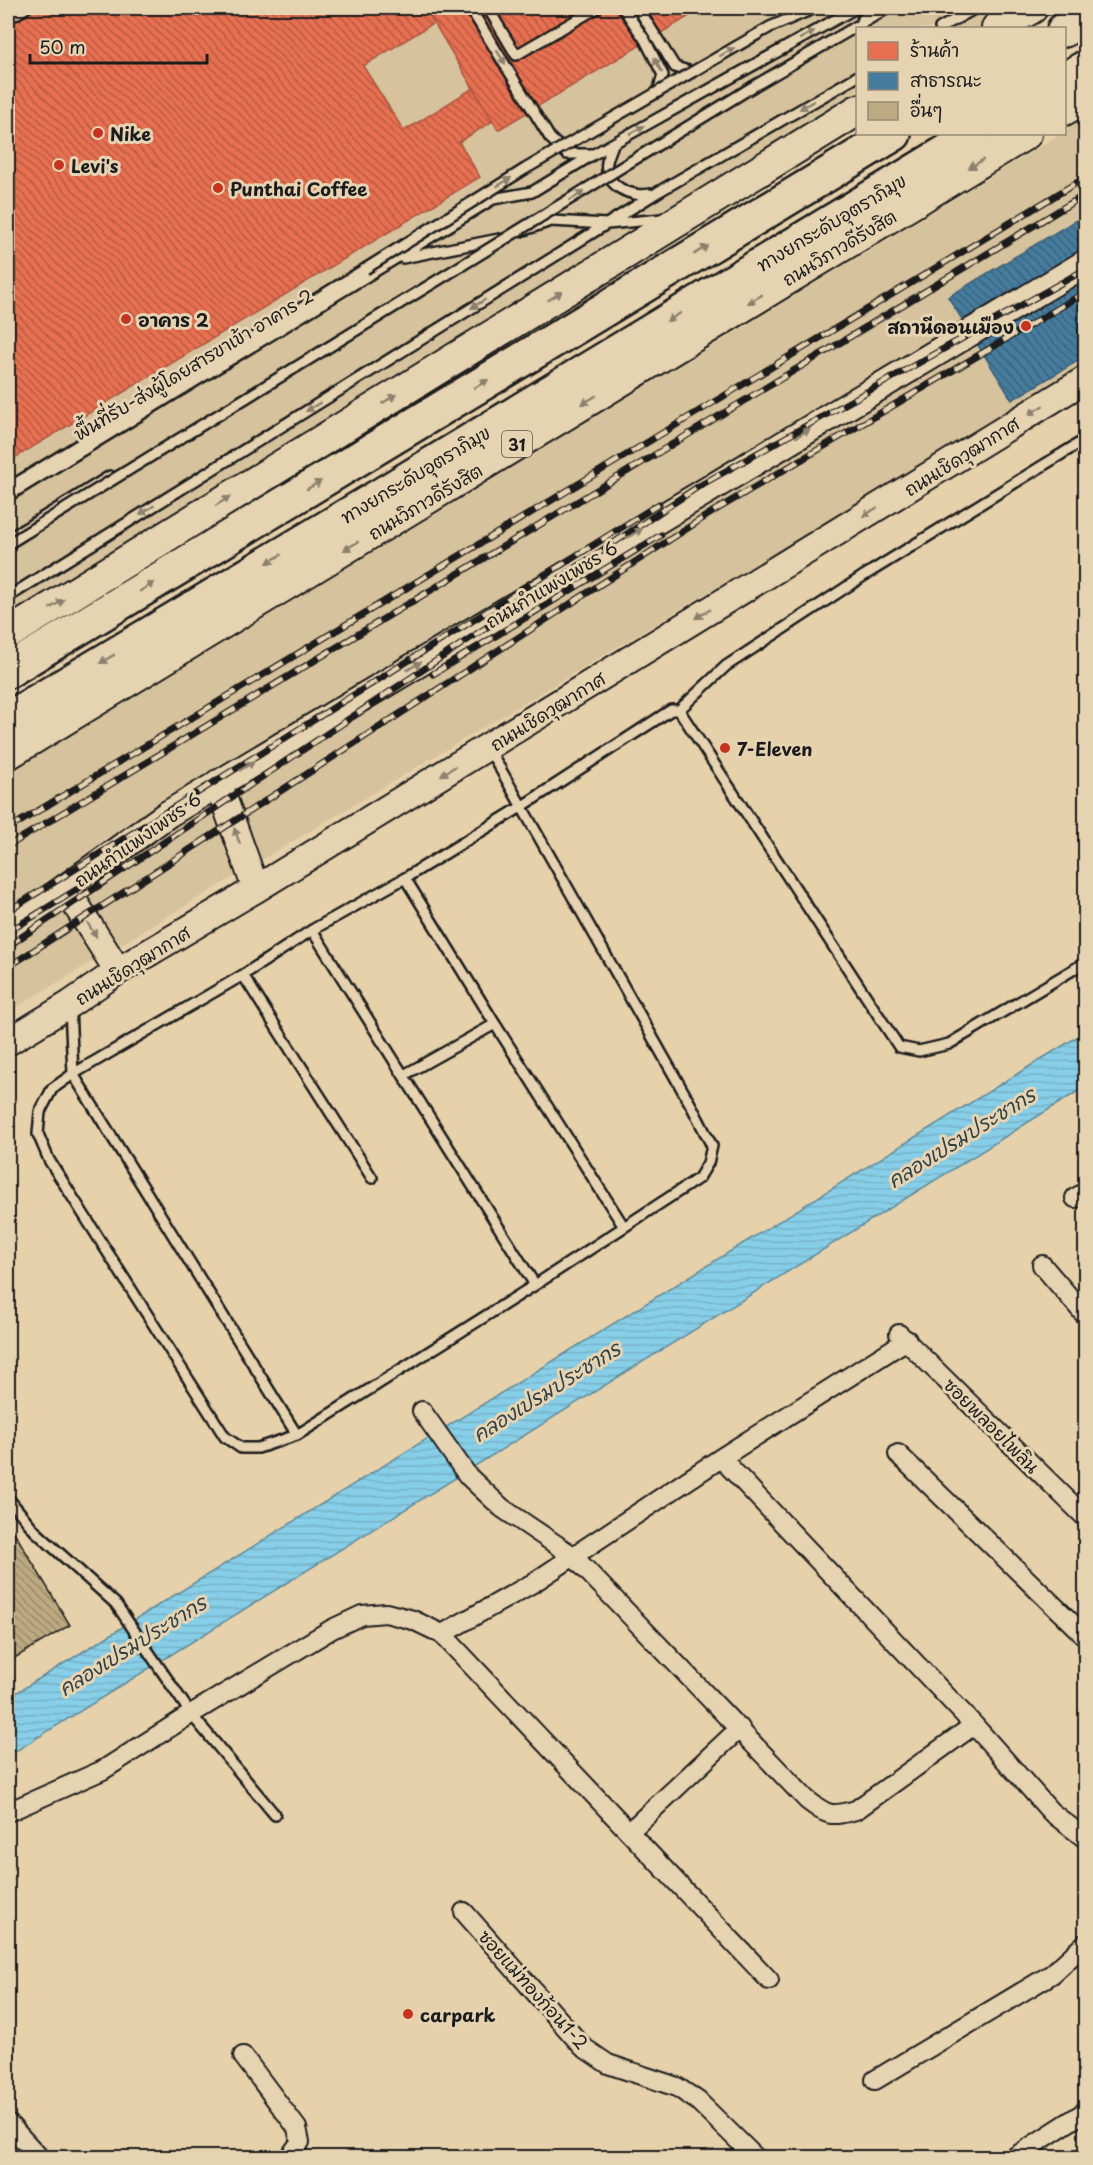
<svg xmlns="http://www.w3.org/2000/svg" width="1093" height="2165" font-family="'Playpen Sans','Playpen Sans Thai',sans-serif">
  <defs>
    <pattern id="water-rules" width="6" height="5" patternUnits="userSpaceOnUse" patternTransform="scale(1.5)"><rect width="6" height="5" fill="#87cfe8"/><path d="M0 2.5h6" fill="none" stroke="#74b1c6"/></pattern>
    <pattern id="shops-back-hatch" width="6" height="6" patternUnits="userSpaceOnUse" patternTransform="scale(1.5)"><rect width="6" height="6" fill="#e76f51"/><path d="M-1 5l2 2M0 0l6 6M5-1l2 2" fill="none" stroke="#ba5a42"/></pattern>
    <pattern id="public-back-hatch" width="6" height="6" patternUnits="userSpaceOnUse" patternTransform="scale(1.5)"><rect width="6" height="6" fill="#457b9d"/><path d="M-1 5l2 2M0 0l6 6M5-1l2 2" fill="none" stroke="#39647f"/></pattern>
    <pattern id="building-back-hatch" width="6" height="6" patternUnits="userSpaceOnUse" patternTransform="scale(1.5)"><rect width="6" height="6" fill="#beaa82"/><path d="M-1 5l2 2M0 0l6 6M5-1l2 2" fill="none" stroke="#9a8a6a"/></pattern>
  </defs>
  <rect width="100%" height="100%" fill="#e6d1ab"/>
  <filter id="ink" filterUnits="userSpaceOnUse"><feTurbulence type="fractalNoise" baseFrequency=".0167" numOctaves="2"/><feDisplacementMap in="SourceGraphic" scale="12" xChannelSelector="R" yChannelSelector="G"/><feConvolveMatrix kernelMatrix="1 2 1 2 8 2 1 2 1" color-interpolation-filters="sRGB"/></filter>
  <g filter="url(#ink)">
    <!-- built -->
    <path fill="#d6c29c" d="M8 8H1022L987 28H858L857 107 8 622Z
      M1085 119V367L8 1012V774L1061 134H1064L1065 131Z"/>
    <!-- water -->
    <path fill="url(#water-rules)" stroke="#5c8796" stroke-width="1.5" d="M1085 1032V1087L8 1756V1698Z"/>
    <!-- shops -->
    <path fill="url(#shops-back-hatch)" stroke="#aa5641" stroke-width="1.5" d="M29 8H425L434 23 363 66 404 131 473 88 493 121 459 142 480 177 8 462V20Z
      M425 8H703L498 130Z"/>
    <!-- public -->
    <path fill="url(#public-back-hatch)" stroke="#395e76" stroke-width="1.5" d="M1086 214V356L1012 400 948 297Z"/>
    <!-- building -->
    <path fill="url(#building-back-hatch)" stroke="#1c1c1c" stroke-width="1.5" d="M8 1522 70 1625 8 1662Z"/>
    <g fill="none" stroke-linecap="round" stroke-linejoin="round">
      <defs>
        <path id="service" d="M470 8 550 138 567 154H592
          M488 8 516 55 597 8
          M623 8 645 40 663 75 658 92
          M638 8 675 67 692 72
          M8 19 26 8
          M862 20 873 8
          M940 28 976 8
          M754 86 888 8
          M613 144C611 150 608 156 607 162 603 186 632 198 650 194
          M521 231 551 221 607 224 662 219
          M403 258 499 239
          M8 488 365 269
          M8 496 493 199 532 192 594 154 856 8
          M8 539 110 476
          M8 597 658 192 858 76
          M679 710 899 1047 919 1051 949 1044 1086 962
          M489 749 692 1107 712 1146 708 1163 699 1178 535 1285 297 1435 258 1448H241L225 1437 49 1160 38 1134 40 1112 52 1089 73 1074 243 975 312 930 405 878 521 807 671 710H679L726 666 865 575 1086 439
          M405 878 495 1024
          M312 930 535 1285
          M243 975 372 1178
          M70 1007 73 1074 297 1435
          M404 1075 495 1024 624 1227
          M8 1498 35 1531 116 1604 191 1714 275 1815"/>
        <path id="minor" d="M1075 1198 1086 1192
          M1042 1265 1086 1316
          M899 1334 1086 1518
          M422 1411 468 1476 502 1508 573 1556 807 1800C828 1816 830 1817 856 1810L974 1725
          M898 1454 1086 1637
          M721 1458 974 1725 1051 1812 1086 1839
          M442 1634 769 1980
          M8 1812 103 1770 191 1714 332 1629 362 1615 386 1613 413 1620 442 1634 533 1583 721 1458 907 1340
          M630 1831 740 1728
          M464 1912 583 2047 608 2064 677 2087 698 2101 756 2158
          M243 2056 297 2128 300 2142 289 2158
          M875 2080 1052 1974 1086 1943
          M8 2123 40 2158
          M1013 2158 1086 2111"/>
        <path id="secondary" d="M218 783 256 889
          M66 889 118 971
          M8 929 168 814 1086 263
          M8 1042 70 1004 118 971 256 889 1086 379"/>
        <path id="trunk" d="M997 28 1032 8
          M1064 110 1086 97
          M8 634 858 110
          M8 754 1026 134"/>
        <path id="motorway" d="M1064 30 1086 17
          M1064 80 1086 67
          M8 671 894 134
          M8 719 343 518 976 134"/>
      </defs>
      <!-- service casing -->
      <use href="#service" stroke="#1c1c1c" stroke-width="14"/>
      <!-- minor casing -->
      <use href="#minor" stroke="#1c1c1c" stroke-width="22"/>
      <!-- secondary casing -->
      <use href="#secondary" stroke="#1c1c1c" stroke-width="30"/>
      <!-- trunk casing -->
      <use href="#trunk" stroke="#1c1c1c" stroke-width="34"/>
      <!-- motorway casing -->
      <use href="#motorway" stroke="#1c1c1c" stroke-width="38"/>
      <!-- service -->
      <use href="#service" stroke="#e6d3b1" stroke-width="9"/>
      <!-- minor -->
      <use href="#minor" stroke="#e6d3b1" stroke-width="18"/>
      <!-- secondary -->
      <use href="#secondary" stroke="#e6d3b1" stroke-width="26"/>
      <!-- trunk -->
      <use href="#trunk" stroke="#e6d3b1" stroke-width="30"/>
      <!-- motorway -->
      <use href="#motorway" stroke="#e6d3b1" stroke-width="33"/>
      <defs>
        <path id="rail" d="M433 674 661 535
          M8 829 1086 177
          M8 846 1086 194
          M8 911 659 504
          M8 932 89 882
          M8 946 699 486 1086 269
          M8 967 714 511 1086 292"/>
      </defs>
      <!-- rail casing -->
      <use href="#rail" stroke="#1c1c1c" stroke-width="7"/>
      <!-- rail -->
      <use href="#rail" stroke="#e6d3b1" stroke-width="4.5" stroke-dasharray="14" stroke-linecap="butt"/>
      <defs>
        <path id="service-bridge" d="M365 269 525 169 770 27 815 8
          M8 544 754 86"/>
      </defs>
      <!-- service-bridge casing -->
      <use href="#service-bridge" stroke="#1c1c1c" stroke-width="14" stroke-linecap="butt"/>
      <!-- service-bridge -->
      <use href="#service-bridge" stroke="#e6d3b1" stroke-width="9"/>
    </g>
    <!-- one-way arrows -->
    <defs><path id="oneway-solid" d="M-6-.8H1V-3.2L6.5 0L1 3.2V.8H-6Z" transform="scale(1.5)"/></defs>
    <g fill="#8b816e">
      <use href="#oneway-solid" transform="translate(807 35) rotate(-29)"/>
      <use href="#oneway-solid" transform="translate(727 52) rotate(-30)"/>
      <use href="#oneway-solid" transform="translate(501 57) rotate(58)"/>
      <use href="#oneway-solid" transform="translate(658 65) rotate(-118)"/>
      <use href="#oneway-solid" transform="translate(807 105) rotate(150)"/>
      <use href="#oneway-solid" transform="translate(637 130) rotate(-29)"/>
      <use href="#oneway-solid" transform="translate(976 164) rotate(149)"/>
      <use href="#oneway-solid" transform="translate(504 182) rotate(-32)"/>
      <use href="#oneway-solid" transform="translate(577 196) rotate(-32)"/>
      <use href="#oneway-solid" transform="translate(701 250) rotate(-31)"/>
      <use href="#oneway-solid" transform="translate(555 296) rotate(-32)"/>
      <use href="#oneway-solid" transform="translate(755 299) rotate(149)"/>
      <use href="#oneway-solid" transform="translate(478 304) rotate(148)"/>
      <use href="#oneway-solid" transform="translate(674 317) rotate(149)"/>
      <use href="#oneway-solid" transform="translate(481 384) rotate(-31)"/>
      <use href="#oneway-solid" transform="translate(389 399) rotate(-32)"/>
      <use href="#oneway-solid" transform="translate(589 400) rotate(149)"/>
      <use href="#oneway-solid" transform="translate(313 407) rotate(148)"/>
      <use href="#oneway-solid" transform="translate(1036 410) rotate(148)"/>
      <use href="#oneway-solid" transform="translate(803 433) rotate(-31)"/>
      <use href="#oneway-solid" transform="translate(314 485) rotate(-31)"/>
      <use href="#oneway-solid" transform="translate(223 501) rotate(-32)"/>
      <use href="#oneway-solid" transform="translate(147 510) rotate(148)"/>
      <use href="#oneway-solid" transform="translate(870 512) rotate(148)"/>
      <use href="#oneway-solid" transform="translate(635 533) rotate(-31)"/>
      <use href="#oneway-solid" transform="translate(351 546) rotate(149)"/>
      <use href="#oneway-solid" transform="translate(274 559) rotate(149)"/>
      <use href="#oneway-solid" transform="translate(147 587) rotate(-31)"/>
      <use href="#oneway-solid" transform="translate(57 604) rotate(-32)"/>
      <use href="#oneway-solid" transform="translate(703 614) rotate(148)"/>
      <use href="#oneway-solid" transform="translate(107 659) rotate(149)"/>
      <use href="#oneway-solid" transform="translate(414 666) rotate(-31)"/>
      <use href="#oneway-solid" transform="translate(247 766) rotate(-31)"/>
      <use href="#oneway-solid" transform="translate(448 771) rotate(148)"/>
      <use href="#oneway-solid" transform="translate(237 836) rotate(-110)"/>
      <use href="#oneway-solid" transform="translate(92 930) rotate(58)"/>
    </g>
  </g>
  <!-- markers -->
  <g fill="#c8321e" stroke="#e6d3b1" stroke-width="2">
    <circle cx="98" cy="133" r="6"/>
    <circle cx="59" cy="165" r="6"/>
    <circle cx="218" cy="188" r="6"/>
    <circle cx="126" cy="319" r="6"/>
    <circle cx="1026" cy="326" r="6"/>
    <circle cx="725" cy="748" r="6"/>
    <circle cx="408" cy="2014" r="6"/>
  </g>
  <g text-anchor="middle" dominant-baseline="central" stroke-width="6" stroke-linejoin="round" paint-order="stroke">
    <!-- shield labels -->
    <rect fill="#e6d3b1" stroke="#595349" stroke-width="1.5" x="502" y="431" width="30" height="26" rx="4.5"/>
    <g font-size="16" font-weight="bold" fill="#1c1c1c">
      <text x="517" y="444">31</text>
    </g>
    <!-- poi labels -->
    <g font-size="18" font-weight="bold" fill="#1c1c1c" stroke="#e6d3b1" text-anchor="start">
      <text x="110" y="133">Nike</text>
      <text x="71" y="165">Levi's</text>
      <text x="230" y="188">Punthai Coffee</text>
      <text x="138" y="319">อาคาร 2</text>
      <text x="1014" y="326" text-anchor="end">สถานีดอนเมือง</text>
      <text x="737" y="748">7-Eleven</text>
      <text x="420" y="2014">carpark</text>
    </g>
    <!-- street labels -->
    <g font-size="18" fill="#1c1c1c" stroke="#e6d3b1">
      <text transform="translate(831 222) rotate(-31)">ทางยกระดับอุตราภิมุข</text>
      <text transform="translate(839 247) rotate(-31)">ถนนวิภาวดีรังสิต</text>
      <text transform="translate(193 364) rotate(-31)">พื้นที่รับ-ส่งผู้โดยสารขาเข้า อาคาร 2</text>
      <text transform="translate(961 456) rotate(-32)">ถนนเชิดวุฒากาศ</text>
      <text transform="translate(415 474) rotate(-31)">ทางยกระดับอุตราภิมุข</text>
      <text transform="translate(425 501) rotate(-31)">ถนนวิภาวดีรังสิต</text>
      <text transform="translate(551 584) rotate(-31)">ถนนกำแพงเพชร 6</text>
      <text transform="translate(547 711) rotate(-32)">ถนนเชิดวุฒากาศ</text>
      <text transform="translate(137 839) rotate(-35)">ถนนกำแพงเพชร 6</text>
      <text transform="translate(132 965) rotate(-32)">ถนนเชิดวุฒากาศ</text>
      <text transform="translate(992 1425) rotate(45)">ซอยพลอยไพลิน</text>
      <text transform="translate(534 1989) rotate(48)">ซอยแม่ทองก้อน1-2</text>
    </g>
    <!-- water labels -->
    <g font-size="20" font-style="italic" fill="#314045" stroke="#e6d3b1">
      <text transform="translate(961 1137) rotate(-32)">คลองเปรมประชากร</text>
      <text transform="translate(546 1391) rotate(-32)">คลองเปรมประชากร</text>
      <text transform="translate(132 1645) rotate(-32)">คลองเปรมประชากร</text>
    </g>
  </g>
  <!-- margin -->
  <rect width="1093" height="2165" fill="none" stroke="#e6d3b1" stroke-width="30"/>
  <rect x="15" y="15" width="1063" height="2135" fill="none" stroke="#1c1c1c" stroke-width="2" filter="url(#ink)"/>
  <!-- legend -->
  <rect x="856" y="27" width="210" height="108" fill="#e6d3b1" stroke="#958a75" stroke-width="1.5"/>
  <rect x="868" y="42" width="30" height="18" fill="#e76f51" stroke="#958a75" stroke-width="1.5"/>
  <text x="910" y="57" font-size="18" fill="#1c1c1c">ร้านค้า</text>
  <rect x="868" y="72" width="30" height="18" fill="#457b9d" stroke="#958a75" stroke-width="1.5"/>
  <text x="910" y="87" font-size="18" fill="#1c1c1c">สาธารณะ</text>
  <rect x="868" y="102" width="30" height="18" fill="#beaa82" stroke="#958a75" stroke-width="1.5"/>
  <text x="910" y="117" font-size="18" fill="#1c1c1c">อื่นๆ</text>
  <!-- scale -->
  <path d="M30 54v9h177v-9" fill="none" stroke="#1c1c1c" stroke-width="3"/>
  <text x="39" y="54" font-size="18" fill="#1c1c1c" stroke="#e6d3b1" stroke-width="4.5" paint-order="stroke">50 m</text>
</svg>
